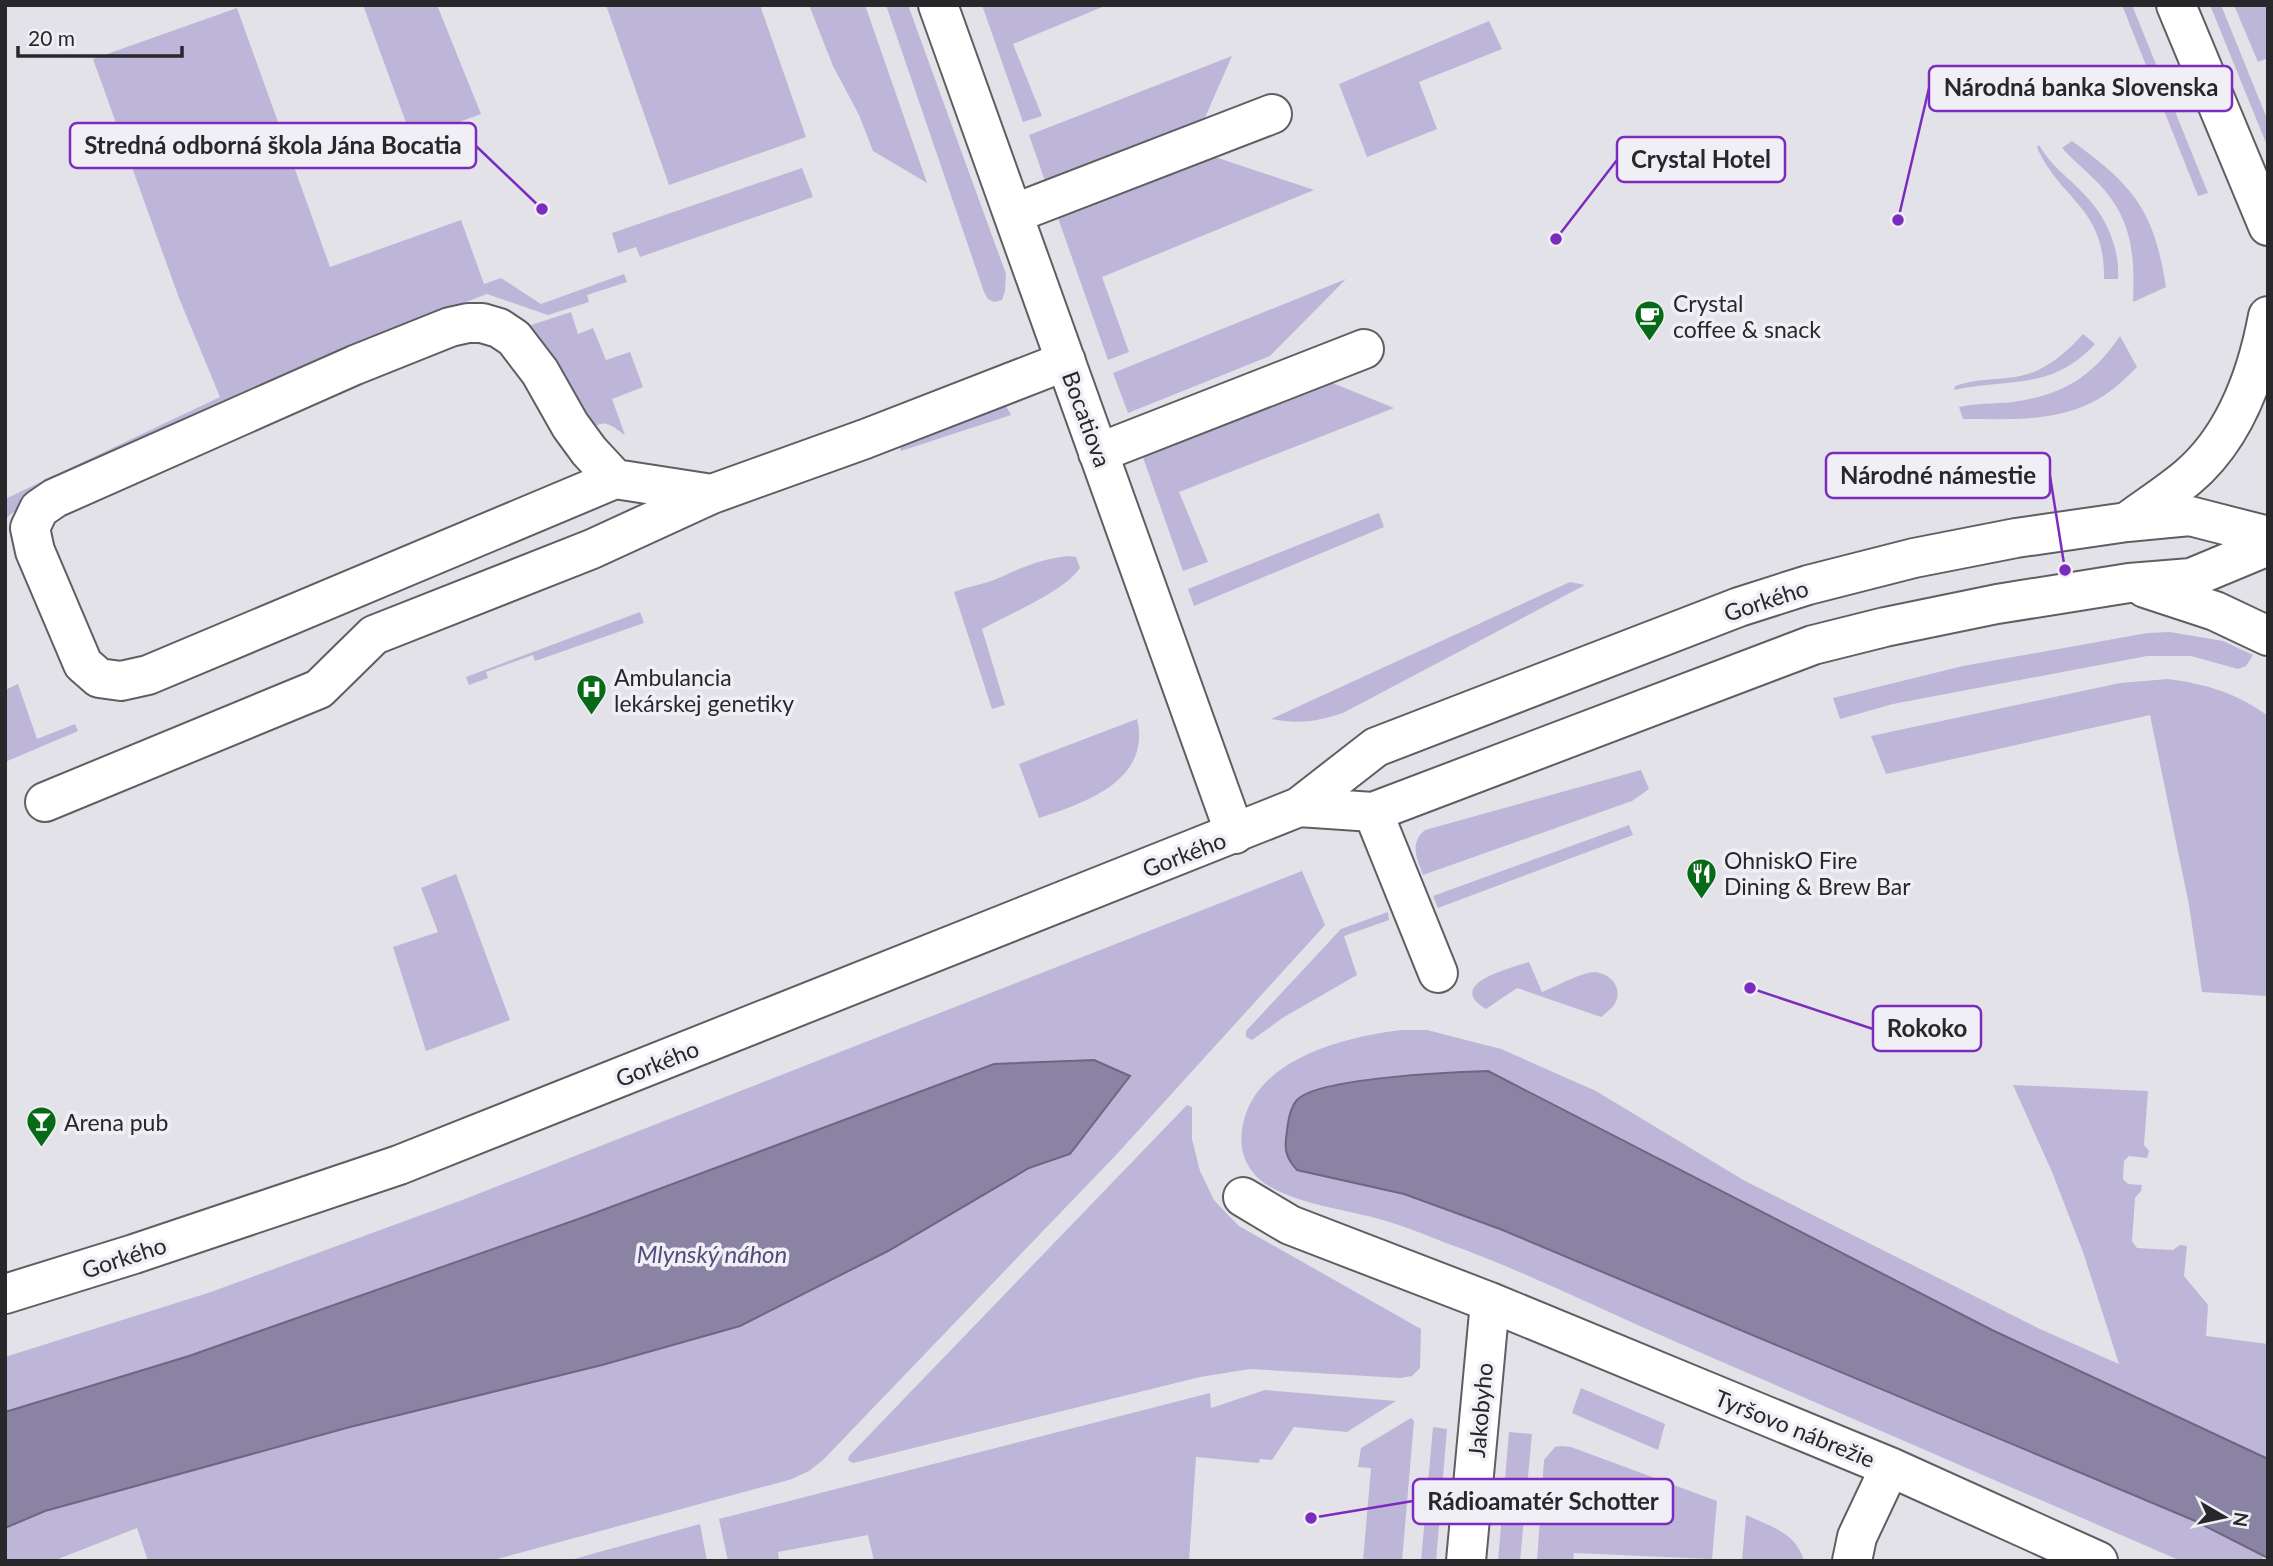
<svg xmlns="http://www.w3.org/2000/svg" width="2273" height="1566" font-family="Lato,sans-serif">
  <rect width="100%" height="100%" fill="#e3e2e8"/>
  <!-- green -->
  <path fill="#bdb6d9" d="M363 5H437L481 114 412 139Z
    M606 5H760L806 137 669 185Z
    M809 5H865L927 183 873 151 859 115 833 66Z
    M886 5H908L1006 274 1005 291 1002 300 994 302 988 299 984 292Z
    M982 5H1107L1013 44 1042 116 1023 122Z
    M2122 5H2132L2208 193 2198 196Z
    M2210 5H2221L2268 121V148Z
    M2234 5H2268V58L2258 62Z
    M237 8 330 267 461 220 484 284 501 278 541 304 624 274 627 282 587 295 589 302 548 315 487 294 344 348V351L41 490 5 519V499L220 397 179 298 93 59Z
    M1489 21 1502 49 1419 82 1437 129 1367 157 1339 84Z
    M1232 56 1203 122 1045 181 1029 135Z
    M2072 141C2134 186 2154 210 2166 287L2133 302C2135 252 2132 215 2093 178 2083 168 2072 159 2062 148Z
    M2039 145C2052 167 2067 176 2084 194 2106 216 2120 248 2118 279H2104C2105 208 2064 203 2038 150L2037 147Z
    M1215 157 1314 190 1102 277 1129 352 1108 360 1058 218Z
    M802 168 813 197 640 257 636 247 618 253 612 233Z
    M1346 279 1270 356 1128 413 1113 373Z
    M571 312 578 334 593 328 606 360 630 352 643 387 612 399 625 435C615 429 606 418 595 427L528 326Z
    M2083 334 2095 344C2050 392 2011 377 1954 390L1955 386C1975 379 1994 380 2015 377 2043 373 2064 355 2083 334Z
    M2120 336 2137 367C2126 378 2114 390 2100 398 2058 423 2010 419 1963 419L1959 407C1977 403 1994 404 2013 402 2063 395 2092 377 2120 336Z
    M1318 377 1394 408 1179 492 1208 562 1183 571 1139 446Z
    M1005 404 1011 415 901 451 900 446 902 442Z
    M1379 513 1384 527 1194 606 1188 589Z
    M1069 556 1076 557 1080 568C1065 591 1007 615 982 629L1005 705 992 709 954 592C969 586 986 584 1001 577 1022 567 1045 558 1069 556Z
    M1570 582 1585 585 1343 713C1315 722 1300 724 1271 719Z
    M640 612 644 623 535 661 533 655 486 672 488 678 469 685 466 677Z
    M2170 632 2223 641 2253 655 2246 666 2238 669 2191 656H2147L1893 704 1840 719 1833 698 1963 666 2147 633Z
    M2168 679C2206 684 2237 693 2268 716V996L2202 992 2189 905 2150 715 1886 774 1871 736 2120 683Z
    M18 684 37 739 75 724 78 731 5 762V690Z
    M1137 719C1152 781 1084 803 1039 818L1019 764Z
    M1641 770 1649 789 1632 801 1423 875C1417 859 1409 843 1425 830Z
    M1629 825 1633 835 1438 908 1433 896Z
    M1302 871 1325 925 1116 1155 823 1460 809 1471 792 1479 490 1561H148L137 1528 53 1561H5V1528L45 1511 350 1427 602 1365 740 1326 888 1251 1029 1168 1070 1154 1130 1076 994 1064 584 1217 189 1356 5 1412V1357L211 1292 465 1199Z
    M456 874 510 1020 426 1051 393 947 438 932 421 888Z
    M1388 912 1389 920 1344 936 1357 975 1284 1017 1252 1040 1246 1037V1031L1341 929Z
    M1529 962 1542 992C1557 986 1572 977 1588 973 1604 969 1623 983 1616 1001 1614 1007 1606 1013 1601 1017L1517 988 1486 1009C1444 984 1510 968 1529 962Z
    M1401 1030H1427L1501 1049 1596 1091 1745 1181 2040 1329 2119 1364 2083 1252 2052 1172 2013 1085 2148 1091 2144 1145 2149 1151 2147 1158 2129 1156 2124 1161 2123 1179 2128 1184 2142 1185 2141 1191 2135 1198 2132 1241 2137 1248 2173 1250 2180 1245 2187 1246 2184 1276 2208 1305 2206 1336 2268 1344V1459L1992 1330 1488 1071 1297 1170 1404 1194 1500 1229 2193 1520 2264 1556 2261 1561H2181C2015 1489 1849 1417 1683 1345 1604 1311 1527 1272 1446 1243 1426 1235 1406 1227 1386 1221 1351 1210 1281 1203 1256 1176 1242 1161 1239 1144 1243 1124 1256 1059 1344 1037 1401 1030Z
    M1187 1105 1192 1107V1139L1200 1171 1214 1200 1227 1214 1239 1226 1421 1329 1420 1368 1412 1376 1400 1378 1250 1369 1200 1377 853 1463 848 1460 849 1456 896 1407Z
    M1581 1388 1665 1424 1658 1450 1572 1413Z
    M1265 1390 1396 1401 1347 1432 1294 1427 1272 1460 1260 1459 1259 1463 1196 1457 1189 1561H874L868 1535 778 1552 779 1561H728L719 1519 1210 1393 1211 1408Z
    M1411 1418 1414 1421 1402 1561H1363L1371 1468 1358 1467 1361 1448Z
    M1433 1427 1447 1429 1436 1561H1421Z
    M1509 1432 1532 1434 1520 1561H1498Z
    M1561 1446 1571 1447 1717 1501 1712 1559 1574 1553 1573 1561H1537L1544 1460 1555 1447Z
    M1746 1515C1770 1526 1797 1533 1804 1561H1742Z
    M700 1524 707 1561H567Z"/>
  <!-- water -->
  <path fill="#8a83a4" stroke="#6d677f" stroke-width="2" d="M1094 1060 1130 1076 1070 1154 1029 1168 888 1251 740 1326 602 1365 350 1427 45 1511 5 1528V1412L189 1356 584 1217 994 1064Z
    M1488 1071 1992 1330 2268 1459V1558L2193 1520 1500 1229 1404 1194 1297 1170C1285 1157 1284 1148 1287 1131 1288 1121 1290 1108 1297 1100 1316 1078 1454 1072 1488 1071Z"/>
  <g fill="none" stroke-linecap="round" stroke-linejoin="round">
    <defs>
      <path id="minor" d="M938 5 1235 834
        M2176 5 2268 226
        M1013 214 1272 114
        M1098 453 1364 349
        M615 479 589 451 570 425 540 372 514 338 499 328 482 323H468L450 327 355 365 55 498 39 509 30 528 35 551 83 664 99 678 121 681 148 675 615 479 712 494
        M2127 522C2147 507 2169 493 2188 477 2235 437 2257 375 2268 316
        M2145 588 2215 611 2268 636
        M45 802 319 689 374 635 592 549 712 494 865 439 1066 361
        M1299 807 1373 812 1813 645 1885 627 1997 604 2129 583 2191 578 2268 546
        M1373 812 1438 973
        M1243 1197 1290 1225 1490 1302 1890 1467 2098 1561
        M5 1294 134 1254 399 1165 1299 807 1376 747 1739 607 1808 585 1914 558 2016 538 2127 522 2190 516 2268 536
        M1466 1561 1490 1302
        M1852 1561 1857 1537 1890 1467"/>
    </defs>
    <!-- minor casing -->
    <use href="#minor" stroke="#5f5e63" stroke-width="42"/>
    <!-- minor -->
    <use href="#minor" stroke="#fff" stroke-width="38"/>
  </g>
  <!-- icons -->
  <defs>
    <symbol id="cafe-pin" viewBox="-11 -11 22 30"><path d="M0 17L-7.5 6A9.5 9.5 0 1 1 7.5 6Z" fill="#066a17" stroke="#f0eff5"/><path d="M-5.5-4.5H6V0H3Q3 3.5 0 3.5H-2.5Q-5.5 3.5-5.5 0ZM3-3.2v2h1.7v-2ZM-6 4.5H4V6H-6Z" fill="#fff"/></symbol>
    <symbol id="hospital-pin" viewBox="-11 -11 22 30"><path d="M0 17L-7.5 6A9.5 9.5 0 1 1 7.5 6Z" fill="#066a17" stroke="#f0eff5"/><path d="M-5-5h3v3.5h4V-5h3V5h-3V1.5h-4V5h-3Z" fill="#fff"/></symbol>
    <symbol id="restaurant-pin" viewBox="-11 -11 22 30"><path d="M0 17L-7.5 6A9.5 9.5 0 1 1 7.5 6Z" fill="#066a17" stroke="#f0eff5"/><path d="M-5-6h1v4h1v-4h1v4h1v-4h1v5L-1.5 .5V6h-2V.5L-5-1ZM5-6V6H3V1.5H1.5Q1.5-4 5-6Z" fill="#fff"/></symbol>
    <symbol id="bar-pin" viewBox="-11 -11 22 30"><path d="M0 17L-7.5 6A9.5 9.5 0 1 1 7.5 6Z" fill="#066a17" stroke="#f0eff5"/><path d="M-6-5H6L.8 .8V4.5H3.5V6h-7V4.5H-.8V.8Z" fill="#fff"/></symbol>
  </defs>
  <g fill-rule="evenodd">
    <use href="#cafe-pin" x="1632" y="298" width="35" height="47"/>
    <use href="#hospital-pin" x="574" y="672" width="35" height="47"/>
    <use href="#restaurant-pin" x="1684" y="856" width="35" height="47"/>
    <use href="#bar-pin" x="24" y="1104" width="35" height="47"/>
  </g>
  <g text-anchor="middle" dominant-baseline="central" stroke-width="7" stroke-linejoin="round" paint-order="stroke">
    <!-- poi labels -->
    <g font-size="23" fill="#28272a" stroke="#f0eff5" text-anchor="start">
      <text x="1673" y="303">Crystal<tspan x="1673" dy="26">coffee &amp; snack</tspan></text>
      <text x="614" y="677">Ambulancia<tspan x="614" dy="26">lekárskej genetiky</tspan></text>
      <text x="1724" y="860">OhniskO Fire<tspan x="1724" dy="26">Dining &amp; Brew Bar</tspan></text>
      <text x="64" y="1122">Arena pub</text>
    </g>
    <!-- street labels -->
    <g font-size="23" fill="#28272a" stroke="#f0eff5">
      <text transform="translate(1087 419) rotate(70)">Bocatiova</text>
      <text transform="translate(1766 600) rotate(-18)">Gorkého</text>
      <text transform="translate(1184 854) rotate(-21)">Gorkého</text>
      <text transform="translate(657 1063) rotate(-22)">Gorkého</text>
      <text transform="translate(124 1257) rotate(-18)">Gorkého</text>
      <text transform="translate(1480 1410) rotate(-85)">Jakobyho</text>
      <text transform="translate(1795 1428) rotate(22)">Tyršovo nábrežie</text>
    </g>
    <!-- water labels -->
    <g font-size="24" font-style="italic" fill="#55497a" stroke="#f0eff5">
      <text x="712" y="1253">Mlynský náhon</text>
    </g>
  </g>
  <!-- callouts -->
  <path fill="none" stroke="#7b2cbf" stroke-width="2.5" d="M1898 220L1929 88M542 209L476 146M1556 239L1617 160M2065 570L2050 476M1750 988L1873 1029M1311 1518L1413 1501"/>
  <g fill="#7b2cbf" stroke="#f0eff5" stroke-width="2.5">
    <circle cx="1898" cy="220" r="7"/>
    <circle cx="542" cy="209" r="7"/>
    <circle cx="1556" cy="239" r="7"/>
    <circle cx="2065" cy="570" r="7"/>
    <circle cx="1750" cy="988" r="7"/>
    <circle cx="1311" cy="1518" r="7"/>
  </g>
  <g fill="#f0eff5" stroke="#7b2cbf" stroke-width="2.5">
    <rect x="1929" y="66" width="303" height="45" rx="7"/>
    <rect x="70" y="123" width="406" height="45" rx="7"/>
    <rect x="1617" y="137" width="168" height="45" rx="7"/>
    <rect x="1826" y="453" width="224" height="45" rx="7"/>
    <rect x="1873" y="1006" width="108" height="45" rx="7"/>
    <rect x="1413" y="1479" width="260" height="45" rx="7"/>
  </g>
  <g font-size="24" text-anchor="middle" font-weight="bold" fill="#28272a">
    <text x="2081" y="96">Národná banka Slovenska</text>
    <text x="273" y="154">Stredná odborná škola Jána Bocatia</text>
    <text x="1701" y="168">Crystal Hotel</text>
    <text x="1938" y="484">Národné námestie</text>
    <text x="1927" y="1037">Rokoko</text>
    <text x="1543" y="1510">Rádioamatér Schotter</text>
  </g>
  <!-- border -->
  <rect width="2273" height="1566" fill="none" stroke="#28272a" stroke-width="14"/>
  <!-- north arrow -->
  <g transform="translate(2224 1517) rotate(99)" stroke="#f0eff5" stroke-width="5" paint-order="stroke">
  <path d="M0-5L12 26L0 18L-12 26Z" fill="#28272a"/>
  <text y="-10" font-size="19" font-weight="bold" text-anchor="middle" fill="#28272a">N</text>
  </g>
  <!-- scale -->
  <path d="M18 46v10h164v-10" fill="none" stroke="#28272a" stroke-width="3.5"/>
  <text x="28" y="46" font-size="21" fill="#28272a" stroke="#f0eff5" stroke-width="5" paint-order="stroke">20 m</text>
</svg>
